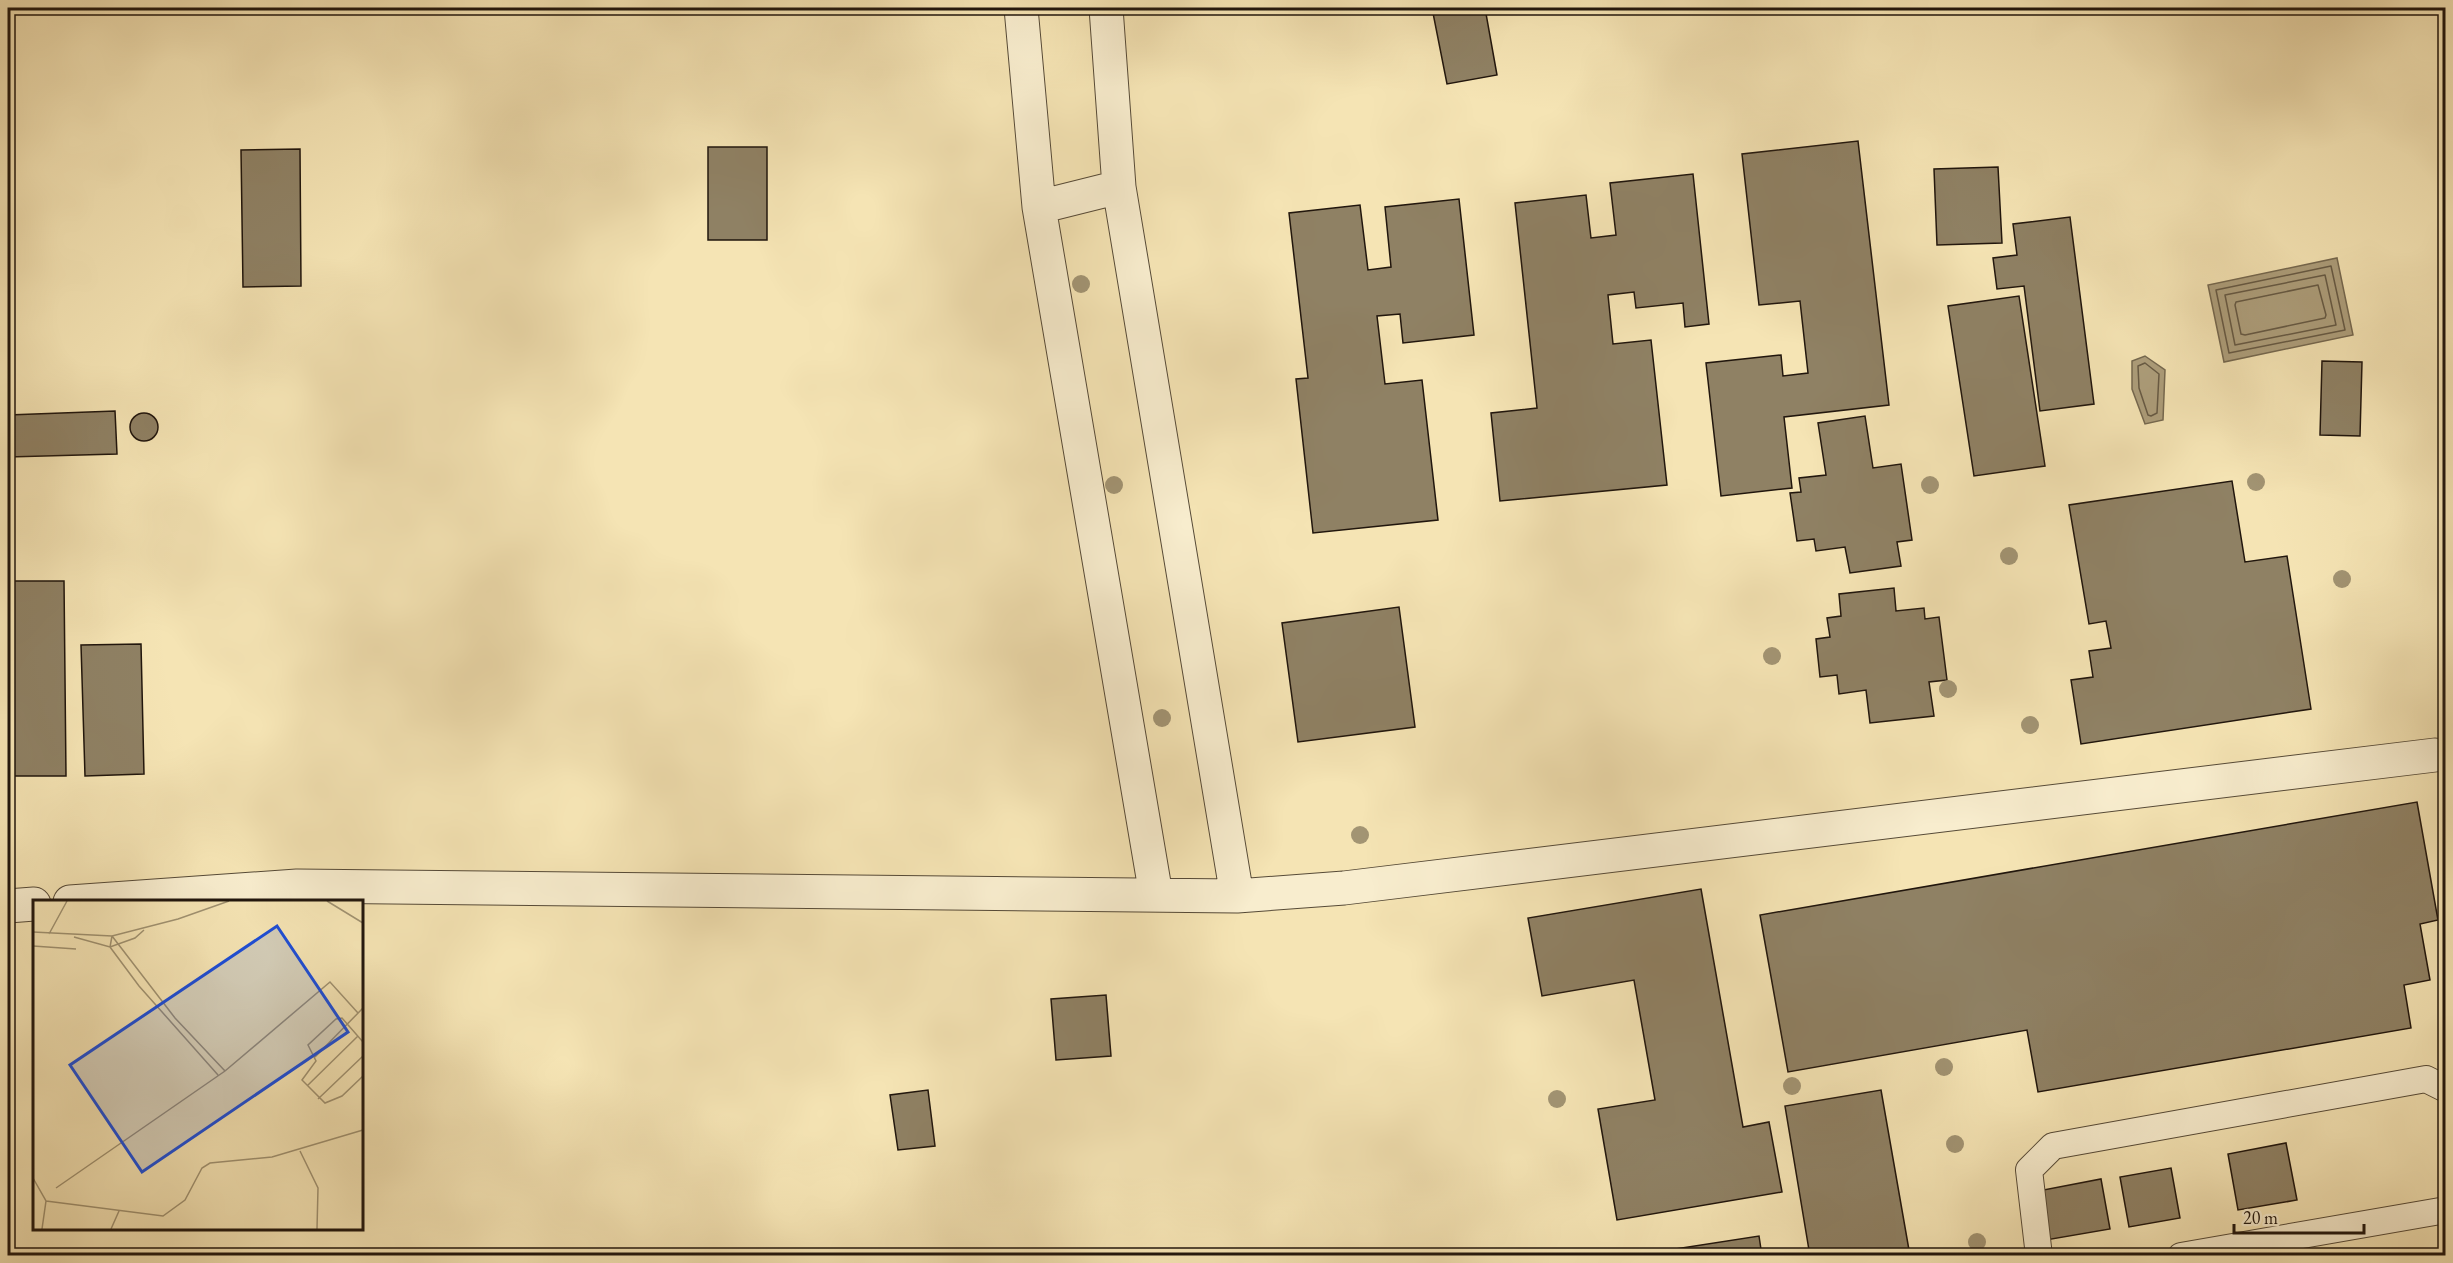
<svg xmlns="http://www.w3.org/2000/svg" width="2453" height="1263" font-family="'EB Garamond',serif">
  <rect width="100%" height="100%" fill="#f5e4b4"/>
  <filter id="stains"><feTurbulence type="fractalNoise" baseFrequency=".00333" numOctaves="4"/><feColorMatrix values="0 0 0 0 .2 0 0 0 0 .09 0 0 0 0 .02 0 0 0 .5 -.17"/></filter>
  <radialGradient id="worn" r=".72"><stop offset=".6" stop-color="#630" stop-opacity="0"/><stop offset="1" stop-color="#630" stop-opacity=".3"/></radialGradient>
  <!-- water -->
  <path fill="#ad9e7b" stroke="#75684f" stroke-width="1.5" d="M2337 258 2353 335 2224 362 2208 285Z
    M2145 356 2165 370 2163 420 2145 424 2132 389V361Z"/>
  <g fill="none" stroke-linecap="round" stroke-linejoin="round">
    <!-- shore -->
    <path stroke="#675a44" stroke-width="1.5" d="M2331 266 2345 330 2229 353 2216 290Z
      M2325 275 2336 325 2235 345 2225 295Z
      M2318 285 2326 315 2325 318 2245 335 2241 334 2235 305 2236 302Z
      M2145 363 2159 374 2157 413 2151 416 2148 415 2139 388 2138 366Z"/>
  </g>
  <!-- building -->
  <path fill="#8f8164" stroke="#21160d" stroke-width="1.5" d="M874 8H918V11L874 14Z
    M1432 8H1485L1497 75 1447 84Z
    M1858 141 1889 405 1784 417 1792 488 1721 496 1706 363 1781 355 1783 376 1808 373 1800 301 1759 305 1742 154Z
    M708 147H767V240H708Z
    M300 149 301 286 243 287 241 150Z
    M1998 167 2002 243 1937 245 1934 169Z
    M1693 174 1709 324 1685 327 1683 303 1636 308 1634 292 1608 295 1613 344 1651 340 1667 485 1500 501 1491 413 1537 408 1515 203 1586 195 1591 238 1616 235 1610 183Z
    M1459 199 1474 335 1403 343 1400 314 1377 316 1385 384 1422 380 1438 520 1313 533 1296 379 1308 378 1289 213 1360 205 1368 270 1391 267 1385 207Z
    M2070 217 2094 404 2040 411 2024 286 1997 289 1993 258 2017 255 2013 224Z
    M2019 296 2045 466 1974 476 1948 306Z
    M2322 361 2362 362 2360 436 2320 435Z
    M115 411 117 454 8 457V415Z
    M130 427a14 14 0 1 1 28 0a14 14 0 1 1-28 0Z
    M1865 416 1873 468 1901 464 1912 540 1897 542 1901 566 1850 573 1845 547 1816 551 1814 539 1797 541 1790 493 1801 492 1799 478 1826 475 1818 423Z
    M2232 481 2245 562 2287 556 2311 709 2081 744 2071 680 2093 677 2089 651 2111 648 2106 621 2089 624 2069 505Z
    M8 581H64L66 776H8Z
    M1894 588 1896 611 1924 608 1925 619 1939 617 1947 680 1929 682 1934 716 1870 723 1866 690 1839 694 1837 675 1820 677 1816 639 1830 637 1827 618 1841 616 1839 594Z
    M1399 607 1415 727 1298 742 1282 623Z
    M141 644 144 774 85 776 81 645Z
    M2417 802 2438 920 2420 924 2430 980 2404 985 2411 1028 2038 1092 2027 1030 1788 1072 1760 915Z
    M1701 889 1743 1127 1769 1122 1782 1192 1617 1220 1598 1109 1655 1100 1634 980 1542 996 1528 918Z
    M1106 995 1111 1056 1056 1060 1051 999Z
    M928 1090 935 1146 898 1150 890 1095Z
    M1881 1090 1909 1250 1877 1256H1810L1785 1106Z
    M2286 1143 2297 1200 2238 1210 2228 1154Z
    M2171 1168 2180 1218 2129 1227 2120 1177Z
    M2101 1179 2110 1229 2046 1240 2038 1191Z
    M1759 1236 1762 1256H1630Z
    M2309 1246 2311 1256H2253Z"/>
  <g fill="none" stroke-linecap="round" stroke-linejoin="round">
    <defs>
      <path id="lane" d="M2039 1256 2029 1170 2053 1146 2426 1079 2446 1089
        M2181 1256 2446 1210"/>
      <path id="street" d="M1021 8 1039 207 1156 895
        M1106 8 1119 187 1237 896
        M1039 207 1119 187
        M70 902 297 886 1237 896 1344 888 2435 755
        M8 906 34 904"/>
    </defs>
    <!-- lane casing -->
    <use href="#lane" stroke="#564a37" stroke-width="28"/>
    <!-- street casing -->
    <use href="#street" stroke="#564a37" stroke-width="35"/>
    <!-- lane -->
    <use href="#lane" stroke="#f8edce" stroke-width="26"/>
    <!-- street -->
    <use href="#street" stroke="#f8edce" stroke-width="33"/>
  </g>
  <!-- trees -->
  <g fill="#a29473">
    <circle cx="1081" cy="284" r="9"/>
    <circle cx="2256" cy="482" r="9"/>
    <circle cx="1114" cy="485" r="9"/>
    <circle cx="1930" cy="485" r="9"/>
    <circle cx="2009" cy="556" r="9"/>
    <circle cx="2342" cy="579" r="9"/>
    <circle cx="1772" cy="656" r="9"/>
    <circle cx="1948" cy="689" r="9"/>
    <circle cx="1162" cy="718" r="9"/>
    <circle cx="2030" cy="725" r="9"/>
    <circle cx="1360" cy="835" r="9"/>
    <circle cx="1944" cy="1067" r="9"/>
    <circle cx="1792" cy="1086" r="9"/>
    <circle cx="1557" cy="1099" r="9"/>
    <circle cx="1955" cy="1144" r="9"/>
    <circle cx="1977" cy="1242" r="9"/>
  </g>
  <!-- overview -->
  <g transform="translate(33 900)">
    <rect width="330" height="330" fill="#f5e4b4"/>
    <path fill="none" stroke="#a09271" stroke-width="1.5" d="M294 1 330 23M0 32 79 36 145 19 196 1M16 34 34 1M79 36 77 47 106 86 185 175M79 36 142 118 192 171M41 37 77 47 102 38 111 30M0 46 43 49M330 142 309 118 303 119 275 145 283 161 269 180 292 203 309 196 330 176M282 157 330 108M274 186 325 136M285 199 330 156M267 251 285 288 284 329M0 278 13 301 9 329M23 288 192 171 297 82 325 113M13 301 130 316 152 300 169 268 177 263 239 257 330 230M78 329 86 311"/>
    <path fill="#1d4ed8" fill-opacity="0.15" stroke="#1d4ed8" stroke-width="3" d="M244 26 315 132 109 272 37 165Z"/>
    <rect width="330" height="330" fill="none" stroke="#21160d" stroke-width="3"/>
  </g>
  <!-- margin -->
  <rect width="2453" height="1263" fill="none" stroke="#f5e4b4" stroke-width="30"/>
  <rect x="9" y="9" width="2435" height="1245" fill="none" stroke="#21160d" stroke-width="3"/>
  <rect x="15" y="15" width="2423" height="1233" fill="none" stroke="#21160d" stroke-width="1.5"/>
  <!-- scale -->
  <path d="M2234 1224v9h130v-9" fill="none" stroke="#21160d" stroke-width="3"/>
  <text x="2243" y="1224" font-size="18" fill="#21160d" stroke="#f8edce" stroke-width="4.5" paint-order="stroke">20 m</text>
  <rect width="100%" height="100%" filter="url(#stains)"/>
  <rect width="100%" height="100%" fill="url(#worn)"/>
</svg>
